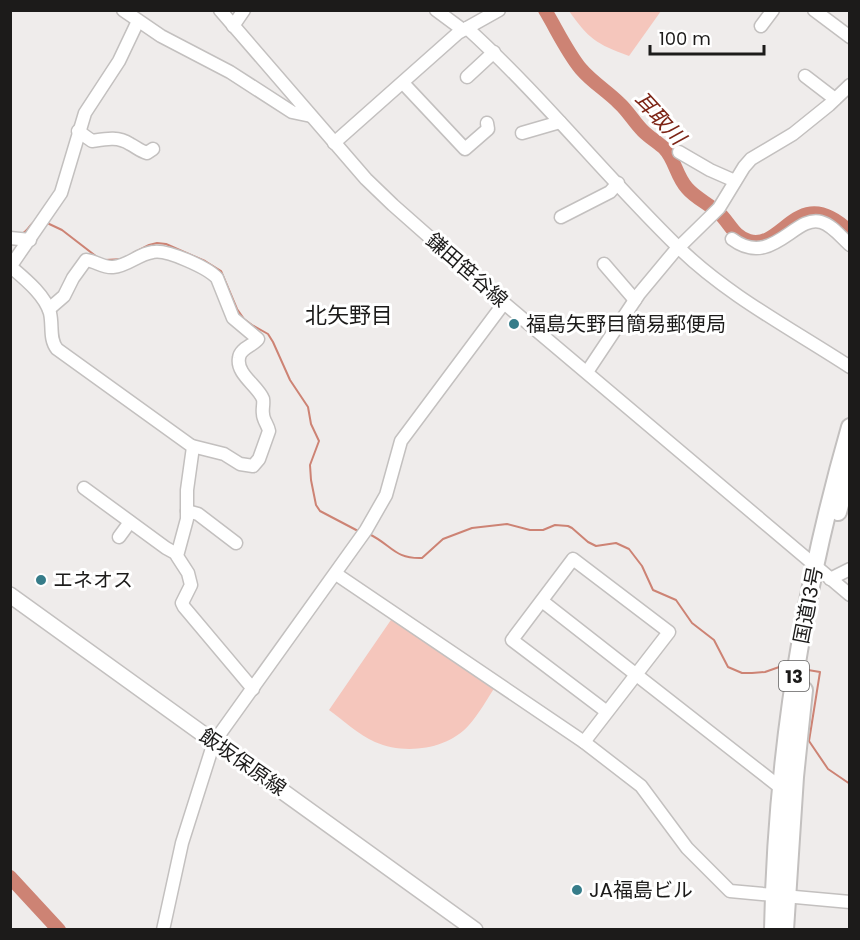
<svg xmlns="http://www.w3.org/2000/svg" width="860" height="940" viewBox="0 0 860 940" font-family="Poppins,'Noto Sans JP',sans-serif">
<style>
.green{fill:#f5c6bc}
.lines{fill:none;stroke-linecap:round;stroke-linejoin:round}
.stream{stroke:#cd8374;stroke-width:2}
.river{stroke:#cd8374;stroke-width:14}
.minor-casing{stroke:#c3c0bf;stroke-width:15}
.major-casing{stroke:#c3c0bf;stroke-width:18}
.highway-casing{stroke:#c3c0bf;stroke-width:20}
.minor{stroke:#fff;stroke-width:12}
.major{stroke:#fff;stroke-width:15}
.highway{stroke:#fff;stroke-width:16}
.poi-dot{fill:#367c89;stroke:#fff;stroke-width:2}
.labels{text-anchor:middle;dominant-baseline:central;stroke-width:6;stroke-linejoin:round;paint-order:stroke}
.shield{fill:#fff;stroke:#605f5f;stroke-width:1.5}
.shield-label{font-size:18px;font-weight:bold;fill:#1c1b1a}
.street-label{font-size:20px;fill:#1c1b1a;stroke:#fff}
.poi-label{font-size:20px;fill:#1c1b1a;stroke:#fff;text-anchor:start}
.water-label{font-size:21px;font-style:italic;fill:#7d2516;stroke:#fff}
.quarter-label{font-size:22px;fill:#1c1b1a;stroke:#fff}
</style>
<rect width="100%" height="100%" fill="#efeceb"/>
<g class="green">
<path d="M 569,11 L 661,11 L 629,56 C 596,44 589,39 569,11 Z"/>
<path d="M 393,617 L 495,687 C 487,699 479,714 469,725 C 447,750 404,755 375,742 C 359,735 343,720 329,710 Z"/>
</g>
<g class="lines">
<g class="stream">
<polyline points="45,222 62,230 97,257"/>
<path d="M 21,234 C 28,232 29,224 36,221"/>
<polyline points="133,253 149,245 157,243 166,244 205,261 221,271 237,309 244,319 252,325 268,334 273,342 290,380 308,407 311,424 319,441 310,465 311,480 316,505 320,511 360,532"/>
<polyline points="105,260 123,259"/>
<path d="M 369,534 C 392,545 394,559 422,558 L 443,539 L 472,528 L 507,524 L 530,530 L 543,530 L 555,525 L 568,526 L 572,528 L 588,542 L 596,546 L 616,543 L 629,549 L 642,566 L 653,590 L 676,600 L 692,623 L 714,640 L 728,667 L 742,673 L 752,673 L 765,672 L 782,666 L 791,667"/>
<polyline points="802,669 820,672 809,741 828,769 850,784"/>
</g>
<g class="river">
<path d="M 545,10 C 557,30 567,52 581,69 C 592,82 607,91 619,103 C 628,111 634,122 643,131 C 649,137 657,142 664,148 C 675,159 676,176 687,188 C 696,199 712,205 722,216 C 731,226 735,237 749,241 C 784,251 797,181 850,232"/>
<polyline points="10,877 59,930"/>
</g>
<g class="minor-casing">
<g id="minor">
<polyline points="123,10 161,36 230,72 292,112 311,116"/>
<polyline points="220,10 366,179 393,205 504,303 850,595"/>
<polyline points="436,10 463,30"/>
<polyline points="814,10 850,37"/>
<polyline points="233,26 244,10"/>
<polyline points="761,26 773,10"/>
<path d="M 467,28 C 542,96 605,176 678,247 C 728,296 792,329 850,367"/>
<polyline points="805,76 835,99"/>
<polyline points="467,77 494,52"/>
<polyline points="403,83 465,149 488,129 487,123"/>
<path d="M 78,131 L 92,141 C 105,139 118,136 130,144 C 136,147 140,151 147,153 L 153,149"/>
<polyline points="522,133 560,122"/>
<polyline points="334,143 458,33 499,10"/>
<polyline points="679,152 710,170 735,181"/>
<polyline points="561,217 610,192 618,183"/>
<polyline points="10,238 30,240"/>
<path d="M 732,239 C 772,269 795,214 821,222 C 832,225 841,237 850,245"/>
<polyline points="604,264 635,300"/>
<polyline points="10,267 61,193 85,113 119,61 138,21"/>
<path d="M 11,267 C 25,279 45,295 50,313 C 53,326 49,339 57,349 L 193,447 L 187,490 L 187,519 L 177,556 L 188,573 L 191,585 L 182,603 L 184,607 L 253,689"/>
<path d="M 49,309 L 64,296 L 73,278 L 86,260 C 96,261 103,268 113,267 C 128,266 138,254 153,252 C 167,249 208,268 217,278 L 233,318 L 258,339 C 253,346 240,348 239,358 C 236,374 258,386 263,399 C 264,404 262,409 263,414 C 263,420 268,425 269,431 L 259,459 L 253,466 L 240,464 L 224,454 L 192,446"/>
<polyline points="587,372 639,294 674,252 719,208 744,167 751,159 793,134 829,105 850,85"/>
<polyline points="84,488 166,548 177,554"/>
<polyline points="187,511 198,514 236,543"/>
<polyline points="119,537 130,522"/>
<polyline points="336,574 584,742 641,786 687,848 730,891 850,902"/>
<polyline points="830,579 850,569"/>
<polyline points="542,601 781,788"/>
<polyline points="584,742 669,632 573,559 512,640 607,712"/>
<polyline points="163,930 182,843 214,742 366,530 386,495 401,441 504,303"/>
</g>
</g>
<g class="major-casing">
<polyline id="major" points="10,595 475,930"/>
</g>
<g class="highway-casing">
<g id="highway">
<polyline points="838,512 850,469"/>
<path d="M 773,930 C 776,760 803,590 850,427"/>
<polyline points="785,930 795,777 804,690"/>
</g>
</g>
<use href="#minor" class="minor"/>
<use href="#major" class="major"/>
<use href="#highway" class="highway"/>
</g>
<g class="poi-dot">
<circle cx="514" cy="324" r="6"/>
<circle cx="41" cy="580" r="6"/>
<circle cx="577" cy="890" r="6"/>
</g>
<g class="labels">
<rect class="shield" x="779" y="661" width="30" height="30" rx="4.5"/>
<g class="shield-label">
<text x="794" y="676">13</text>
</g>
<g class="street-label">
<text transform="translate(467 270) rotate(41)">鎌田笹谷線</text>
<text transform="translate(808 605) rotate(-79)">国道13号</text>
<text transform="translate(243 762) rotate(35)">飯坂保原線</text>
</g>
<g class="poi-label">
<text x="526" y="324">福島矢野目簡易郵便局</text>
<text x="53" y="580">エネオス</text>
<text x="589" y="890">JA福島ビル</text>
</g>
<g class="water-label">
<text transform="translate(660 118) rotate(47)">耳取川</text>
</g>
<g class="quarter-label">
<text x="349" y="315">北矢野目</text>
</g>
</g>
<rect width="860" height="940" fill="none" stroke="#1c1b1a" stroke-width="24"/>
<path d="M650 45v9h114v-9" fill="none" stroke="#1c1b1a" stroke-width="3"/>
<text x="659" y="45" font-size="18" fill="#1c1b1a" stroke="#ffffff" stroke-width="4.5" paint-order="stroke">100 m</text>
</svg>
